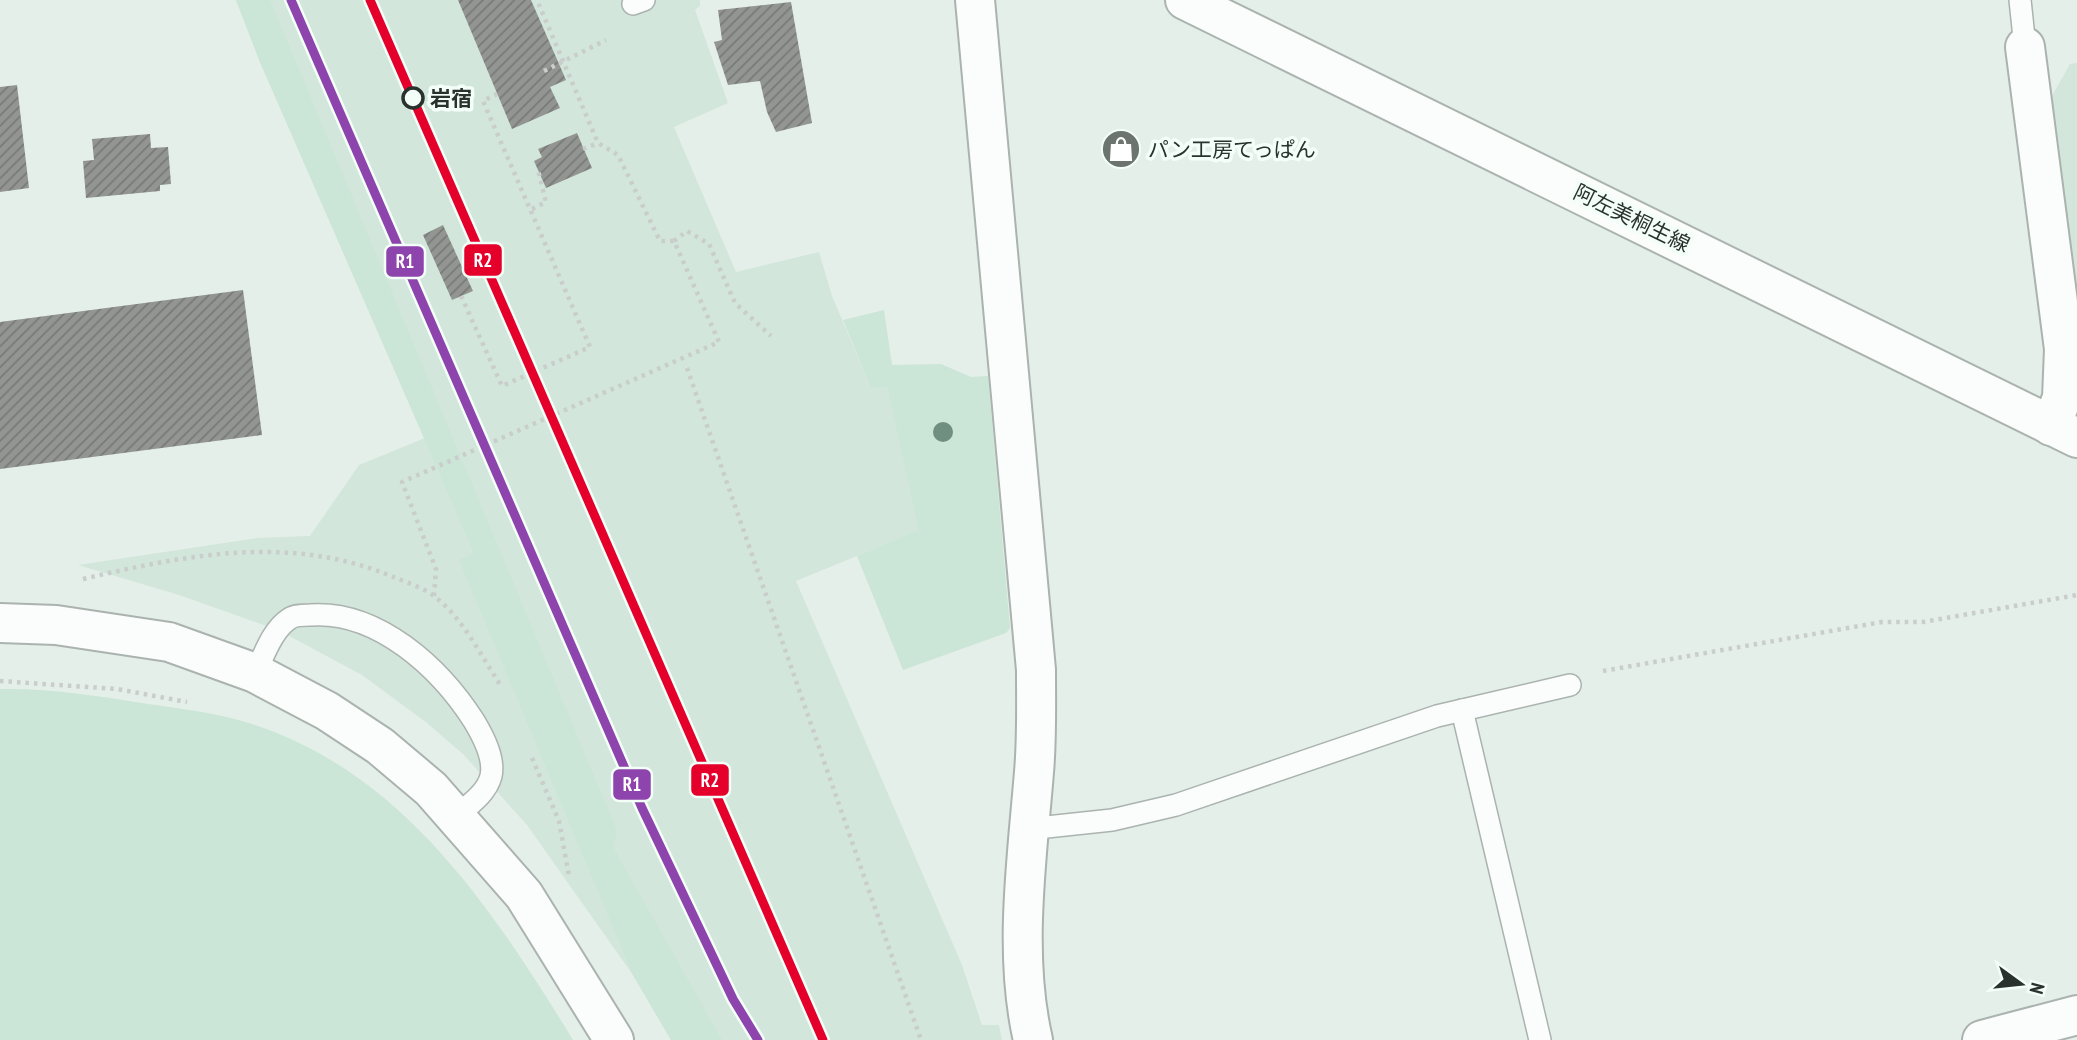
<svg xmlns="http://www.w3.org/2000/svg" width="2077" height="1040" viewBox="0 0 2077 1040" font-family="'PT Sans Narrow','Noto Sans JP',sans-serif">
<style>
.built{fill:#d2e6db}
.green{fill:#cbe5d7}
.building{fill:url(#building-hatch)}
.lines{fill:none;stroke-linecap:round;stroke-linejoin:round}
.lane-casing{stroke:#abb3af;stroke-width:24}
.street-casing{stroke:#abb3af;stroke-width:42}
.secondary-casing{stroke:#abb3af;stroke-width:42}
.path{stroke:#c9cdcb;stroke-width:4.5;stroke-dasharray:3.5 5;stroke-linecap:butt}
.lane{stroke:#fbfdfc;stroke-width:21}
.street{stroke:#fbfdfc;stroke-width:38}
.secondary{stroke:#fbfdfc;stroke-width:38}
.rail-1-casing{stroke:#f3fef8;stroke-width:14}
.rail-2-casing{stroke:#f3fef8;stroke-width:14}
.rail-1{stroke:#8e44ad;stroke-width:9}
.rail-2{stroke:#e4002b;stroke-width:9}
.tree{fill:#6f8f81}
.stop-dot{fill:#f3fef8;stroke:#2a322e;stroke-width:3.5}
.labels{text-anchor:middle;dominant-baseline:central;stroke-width:7;stroke-linejoin:round;paint-order:stroke}
.stop-label{font-size:21px;font-weight:bold;fill:#2a322e;stroke:#f3fef8;text-anchor:start}
.poi-label{font-size:21px;fill:#2a322e;stroke:#f3fef8;text-anchor:start}
.street-label{font-size:21px;fill:#2a322e;stroke:#f3fef8}
.line-badge{stroke:#f3fef8;stroke-width:2.5}
.badge-label{font-size:19px;text-anchor:middle;font-weight:bold;fill:#fff}
</style>
<defs>
<pattern id="building-hatch" width="6" height="6" patternUnits="userSpaceOnUse" patternTransform="scale(1.75)"><rect width="6" height="6" fill="#939592"/><path d="M-1 1l2-2M0 6l6-6M5 7l2-2" fill="none" stroke="#787a78"/></pattern>
</defs>
<rect width="100%" height="100%" fill="#e4efe9"/>
<g class="built">
<polygon points="236,0 700,0 700,6 695,10 728,103 674,127 736,272 819,252 832,296 871,388 887,385 920,530 796,581 962,965 982,1025 999,1025 1002,1040 671,1040 633,975 527,825 464,755 427,723 362,675 278,630 179,595 78,565 257,538 310,536 359,465 425,438 260,62"/>
<polygon points="2077,63 2077,299 2048,103 2070,64"/>
</g>
<g class="green">
<polygon points="236,0 270,0 617,831 613,847 722,1040 671,1040 633,975 459,560 474,553 260,62"/>
<polygon points="884,310 892,365 941,364 971,377 988,376 1010,628 1006,633 903,670 857,556 919,530 887,386 871,388 843,320"/>
<path d="M 0,689 C 49,688 99,696 148,704 C 182,709 219,713 252,724 C 404,773 493,910 573,1040 L 0,1040 Z"/>
</g>
<g class="building">
<polygon points="458,0 531,0 566,80 550,87 560,108 512,129"/>
<polygon points="791,2 812,123 776,132 767,112 760,81 728,85 714,42 722,40 718,10"/>
<polygon points="17,85 29,188 0,192 0,87"/>
<polygon points="577,133 592,168 546,188 534,161 542,157 538,149"/>
<polygon points="150,134 151,148 168,147 171,184 160,185 160,191 86,198 83,161 94,160 92,139"/>
<polygon points="443,225 473,291 452,300 423,235"/>
<polygon points="243,290 262,435 0,469 0,322"/>
</g>
<g class="lines">
<g class="lane-casing">
<g id="lane">
<polyline points="2020,0 2025,47"/>
<polyline points="633,4 644,0"/>
<path d="M 255,673 C 264,656 272,630 289,619 C 294,615 304,615 310,615 C 378,610 440,668 474,721 C 483,736 495,758 491,776 C 487,793 468,806 456,816"/>
<polyline points="1462,710 1540,1040"/>
<polyline points="1028,829 1112,820 1176,805 1437,716 1570,685"/>
</g>
</g>
<g class="street-casing">
<g id="street">
<polyline points="2025,47 2064,349 2062,398 2051,426"/>
<polyline points="1982,1040 2077,1015"/>
</g>
</g>
<g class="secondary-casing">
<g id="secondary">
<path d="M 975,0 L 1036,670 C 1036,704 1037,738 1034,772 C 1027,859 1013,954 1033,1040"/>
<polyline points="1185,0 2077,438"/>
<polyline points="0,623 56,625 169,642 255,673 327,711 380,746 431,789 524,895 614,1040"/>
</g>
</g>
<g class="path">
<polyline points="544,71 606,40"/>
<polyline points="583,149 598,143"/>
<polyline points="532,209 546,202 538,170"/>
<polyline points="674,241 687,231 709,244 735,303 771,336"/>
<polyline points="461,296 502,386 590,347 483,101 497,94"/>
<polyline points="687,368 921,1040"/>
<path d="M 83,579 C 186,555 289,534 391,576 C 405,582 422,587 434,596 C 463,618 481,656 501,686"/>
<polyline points="434,596 436,569 402,482 719,342 674,241 660,241 618,155 598,143 537,0"/>
<polyline points="1603,671 1882,622 1923,622 2077,595"/>
<polyline points="0,681 117,689 187,702"/>
<polyline points="532,758 559,821 569,876"/>
</g>
<use href="#lane" class="lane"/>
<use href="#street" class="street"/>
<use href="#secondary" class="secondary"/>
<g class="rail-1-casing">
<polyline id="rail-1" points="291,0 642,808 733,999 758,1040"/>
</g>
<g class="rail-2-casing">
<polyline id="rail-2" points="370,0 823,1040"/>
</g>
<use href="#rail-1" class="rail-1"/>
<use href="#rail-2" class="rail-2"/>
</g>
<circle class="tree" cx="943" cy="432" r="10"/>
<defs>
<g id="shop-disc" transform="scale(2.0125)"><circle r="9.5" fill="#6b746f" stroke="#f3fef8"/><path d="M-5-2.5h2.3a2.7 3.5 0 0 1 5.4 0H5L5.5 6h-11ZM-1.5-2.5h3a1.5 2.3 0 0 0-3 0Z" fill="#fff"/></g>
</defs>
<g fill-rule="evenodd">
<use href="#shop-disc" x="1121" y="149"/>
</g>
<circle class="stop-dot" cx="413" cy="98" r="10"/>
<g class="labels">
<g class="stop-label">
<text x="430" y="98">岩宿</text>
</g>
<g class="poi-label">
<text x="1148" y="149">パン工房てっぱん</text>
</g>
<g class="street-label">
<text transform="translate(1632 218) rotate(26)">阿左美桐生線</text>
</g>
</g>
<g class="line-badge">
<rect x="463" y="243" width="40" height="34" rx="7" fill="#e4002b"/>
<rect x="385" y="245" width="40" height="33" rx="7" fill="#8e44ad"/>
<rect x="690" y="763" width="40" height="34" rx="7" fill="#e4002b"/>
<rect x="612" y="768" width="40" height="33" rx="7" fill="#8e44ad"/>
</g>
<g class="badge-label">
<text x="483" y="267">R2</text>
<text x="405" y="268">R1</text>
<text x="710" y="787">R2</text>
<text x="632" y="791">R1</text>
</g>
<g transform="translate(2021 984) rotate(105)" stroke="#f3fef8" stroke-width="5" paint-order="stroke">
<path d="M0-5L12 26L0 18L-12 26Z" fill="#2a322e"/>
<text y="-10" font-size="19" font-weight="bold" text-anchor="middle" fill="#2a322e">N</text>
</g>
</svg>
